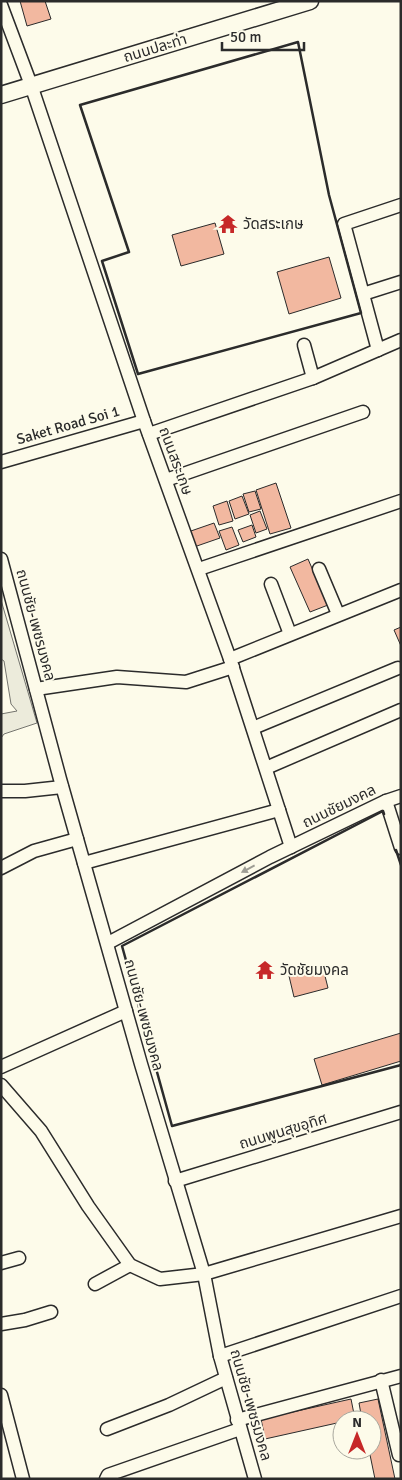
<svg xmlns="http://www.w3.org/2000/svg" width="402" height="1480" viewBox="0 0 402 1480" font-family="Signika,'Noto Sans Thai',sans-serif">
<style>
.green{fill:#ecebdb;stroke:#74746e}
.building{fill:#f2b8a0;stroke:#2b2b2b}
.lines{fill:none;stroke-linecap:round;stroke-linejoin:round}
.minor-casing{stroke:#2b2b2b;stroke-width:15}
.major-casing{stroke:#2b2b2b;stroke-width:19}
.minor{stroke:#fdfbea;stroke-width:12}
.major{stroke:#fdfbea;stroke-width:16}
.wall{stroke:#2b2b2b;stroke-width:2.5}
.oneway{fill:#9e9d94}
.labels{text-anchor:middle;dominant-baseline:central;stroke-width:4;stroke-linejoin:round;paint-order:stroke}
.street-label{font-size:15px;fill:#2b2b2b;stroke:#fdfbea}
.poi-label{font-size:15px;fill:#2b2b2b;stroke:#fdfbea;text-anchor:start}
</style>
<rect width="100%" height="100%" fill="#fdfbea"/>
<polygon class="green" points="1,600 37,723 4,734 1,738 1,714 17,711 11,704 4,661 1,659"/>
<g class="building">
<polygon points="20,1 45,1 51,19 27,26"/>
<polygon points="215,223 224,254 181,266 172,235"/>
<polygon points="329,257 341,298 289,314 277,272"/>
<polygon points="276,483 291,528 270,534 256,490"/>
<polygon points="255,491 261,509 249,512 243,494"/>
<polygon points="242,496 249,514 235,519 229,501"/>
<polygon points="227,501 233,521 219,525 213,506"/>
<polygon points="260,511 267,529 256,533 250,515"/>
<polygon points="214,523 220,538 194,547 188,532"/>
<polygon points="252,525 256,537 243,542 238,530"/>
<polygon points="232,527 239,545 226,550 219,531"/>
<polygon points="308,559 328,605 310,612 290,567"/>
<polygon points="401,627 401,646 394,630"/>
<polygon points="323,968 328,988 294,997 289,976"/>
<polygon points="401,1033 401,1061 322,1085 314,1059"/>
<polygon points="351,1399 355,1419 265,1439 261,1419"/>
<polygon points="378,1399 395,1479 375,1479 369,1450 372,1450 372,1420 362,1420 359,1403"/>
</g>
<g class="lines">
<g class="minor-casing">
<g id="minor">
<polyline points="1,5 31,85 144,421 230,659 291,847"/>
<polyline points="363,294 401,282"/>
<polyline points="304,345 313,378"/>
<polyline points="378,350 344,224 401,205"/>
<polyline points="149,434 313,378 401,340"/>
<polyline points="1,462 144,421"/>
<polyline points="166,480 363,412"/>
<polyline points="1,559 60,779 141,1064 204,1274 220,1356 255,1479"/>
<polyline points="199,569 401,501"/>
<polyline points="319,569 338,614"/>
<polyline points="271,584 290,634"/>
<polyline points="230,659 401,590"/>
<polyline points="36,689 117,677 186,682 233,667"/>
<polyline points="253,728 398,668"/>
<polyline points="266,768 401,710"/>
<polyline points="1,791 25,791 62,787"/>
<polyline points="386,801 401,848"/>
<polyline points="84,863 279,810"/>
<polyline points="1,868 34,851 77,839"/>
<polyline points="108,943 270,857 386,801 401,796"/>
<polyline points="1,1067 126,1011"/>
<polyline points="1,1085 41,1131 88,1206 130,1265 160,1279 204,1274 401,1216"/>
<polyline points="175,1181 401,1112"/>
<polyline points="1,1263 19,1258"/>
<polyline points="95,1284 130,1265"/>
<polyline points="1,1324 25,1320 51,1312"/>
<polyline points="220,1356 401,1296"/>
<polyline points="381,1380 399,1455"/>
<polyline points="1,1395 23,1479"/>
<polyline points="237,1420 401,1376"/>
<polyline points="107,1429 169,1405 226,1378"/>
<polyline points="106,1479 108,1475 240,1429"/>
</g>
</g>
<g class="major-casing">
<polyline id="major" points="1,95 310,1"/>
</g>
<use href="#minor" class="minor"/>
<use href="#major" class="major"/>
<g class="wall">
<polygon points="298,42 329,195 361,313 138,374 102,261 129,252 80,105"/>
<polyline points="384,814 383,811 122,946 172,1126 401,1065"/>
<polyline points="396,850 401,865"/>
</g>
</g>
<defs><path id="oneway-solid" d="M-6-.8H1V-3.2L6.5 0L1 3.2V.8H-6Z" transform="scale(1.25)"/></defs>
<use class="oneway" href="#oneway-solid" transform="translate(248 869) rotate(152)"/>
<defs>
<g id="temple-bare" transform="scale(1.5)"><path d="M0-6L5-2H3V0L6.5 2.5H4V6H1.5V3h-3V6H-4V2.5H-6.5L-3 0V-2H-5Z" fill="#c62828" stroke="#fdfbea" stroke-width="2.5" paint-order="stroke"/></g>
</defs>
<g fill-rule="evenodd">
<use href="#temple-bare" x="228" y="224"/>
<use href="#temple-bare" x="265" y="970"/>
</g>
<g class="labels">
<g class="street-label">
<text transform="translate(155 48) rotate(-17)">ถนนปละท่า</text>
<text transform="translate(68 425) rotate(-16)">Saket Road Soi 1</text>
<text transform="translate(176 461) rotate(70)">ถนนสระเกษ</text>
<text transform="translate(36 625) rotate(75)">ถนนชัย-เพชรมงคล</text>
<text transform="translate(339 806) rotate(-26)">ถนนชัยมงคล</text>
<text transform="translate(144 1015) rotate(75)">ถนนชัย-เพชรมงคล</text>
<text transform="translate(283 1131) rotate(-17)">ถนนพูนสุขอุทิศ</text>
<text transform="translate(251 1405) rotate(74)">ถนนชัย-เพชรมงคล</text>
</g>
<g class="poi-label">
<text x="243" y="224">วัดสระเกษ</text>
<text x="280" y="970">วัดชัยมงคล</text>
</g>
</g>
<rect width="402" height="1480" fill="none" stroke="#2b2b2b" stroke-width="5"/>
<g transform="translate(357 1435)"><circle r="24" fill="#fdfbea" stroke="#a9a89e"/>
<path d="M0-4L9 19L0 12L-9 19Z" fill="#c62828"/>
<text y="-8" font-size="14" font-weight="bold" text-anchor="middle" fill="#2b2b2b">N</text>
</g>
<path d="M222 42v8h82v-8" fill="none" stroke="#2b2b2b" stroke-width="2.5"/>
<text x="230" y="42" font-size="15" fill="#2b2b2b" stroke="#fdfbea" stroke-width="4" paint-order="stroke">50 m</text>
</svg>
